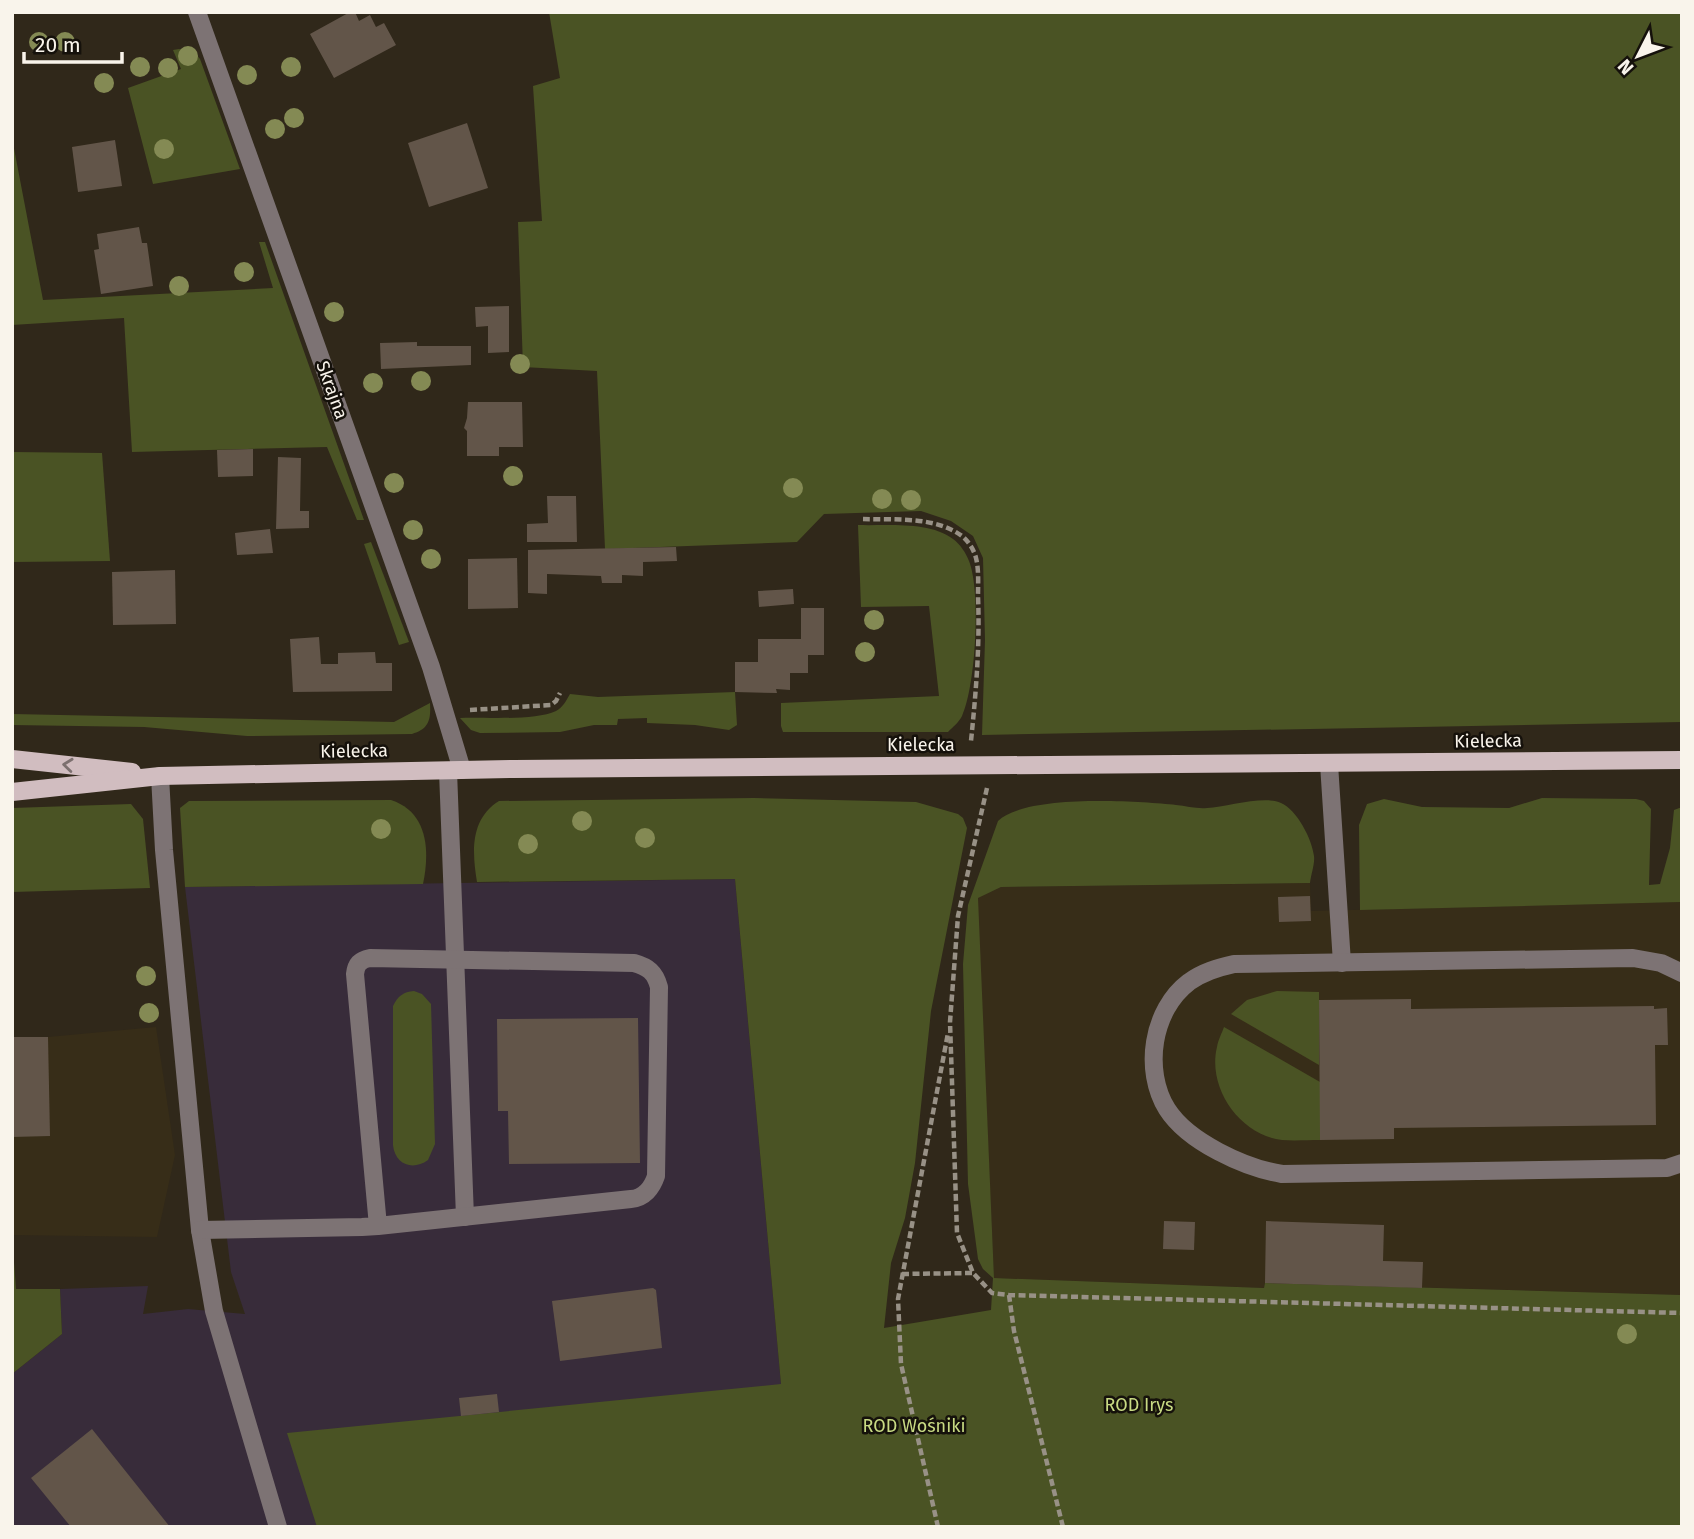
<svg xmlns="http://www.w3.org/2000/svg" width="1694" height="1539" viewBox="0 0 1694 1539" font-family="'Fira Sans',sans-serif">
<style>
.built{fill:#372d18}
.industrial{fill:#382c3a}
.green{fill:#4a5324}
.building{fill:#625549}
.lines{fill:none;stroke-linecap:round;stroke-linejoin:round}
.path{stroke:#989186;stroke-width:4.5;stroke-dasharray:7 3.5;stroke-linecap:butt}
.minor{stroke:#7d7374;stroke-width:18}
.major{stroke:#d1bdc0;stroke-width:18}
.tree{fill:#848a54}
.oneway{stroke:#7c706f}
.labels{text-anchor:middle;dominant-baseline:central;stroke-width:5;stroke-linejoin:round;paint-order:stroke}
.street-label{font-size:18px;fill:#f9f4eb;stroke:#15110b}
.park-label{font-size:18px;fill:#c8da83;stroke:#15110b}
</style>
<rect width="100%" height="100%" fill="#30281a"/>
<g class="built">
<polygon points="1310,883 1311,911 1682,902 1682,1295 1265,1283 1264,1288 994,1278 977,898 1001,887"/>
<polygon points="156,1027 175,1155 157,1237 12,1235 12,1037 48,1037"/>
</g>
<polygon class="industrial" points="735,879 781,1384 800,1527 12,1527 12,1374 62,1334 60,1289 148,1286 143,1314 188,1309 245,1314 231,1272 185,887"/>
<g class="green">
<polygon points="549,12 1682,12 1682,722 982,735 985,640 983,558 973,536 951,521 921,511 824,514 797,542 605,549 597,371 523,367 518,222 542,221 533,86 560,78"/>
<polygon points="179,49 195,53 200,59 240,169 153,184 128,88 181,69 173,50"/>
<polygon points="12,138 43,300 273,288 259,242 265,242 364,520 357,520 327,447 132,452 124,318 12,325"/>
<polygon points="12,452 102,453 110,561 12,562"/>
<path d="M 858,525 C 887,526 929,521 953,539 C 960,544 966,553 969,561 C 981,591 976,686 962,716 C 959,722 953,727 948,732 L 783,732 L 781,726 L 781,703 L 939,696 L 929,606 L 861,607 Z"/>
<polygon points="371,542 409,642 399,645 364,544"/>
<path d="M 735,692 L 737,725 L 729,730 L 695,725 L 647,723 L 647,718 L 618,719 L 617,725 L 594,725 L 560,732 L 480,733 L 471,730 L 460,718 C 485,717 535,721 556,711 C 563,707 566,701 570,694 L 598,697 Z"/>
<path d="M 430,703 C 431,720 429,729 412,734 L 247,736 L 144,727 L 12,725 L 12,714 L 394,722 Z"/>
<path d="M 754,798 L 916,802 L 958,814 L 963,818 L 967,828 L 931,1011 L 915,1163 L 905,1218 L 891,1263 L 884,1328 L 991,1310 L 993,1278 L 983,1269 L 978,1259 L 968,1184 L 963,964 L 968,905 L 998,821 C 1026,794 1136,801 1176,805 C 1186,806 1197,809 1207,808 C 1227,807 1264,795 1281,803 C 1297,810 1312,839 1314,856 C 1315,864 1311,874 1310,883 L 1001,887 L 978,898 L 994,1278 L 1264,1288 L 1265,1283 L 1682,1295 L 1682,1527 L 317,1527 L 287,1433 L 781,1384 L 735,879 L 477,882 C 472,852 470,819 499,801 Z"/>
<polygon points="1542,798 1636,799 1644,801 1651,809 1649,885 1660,884 1670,848 1674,810 1682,807 1682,902 1360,910 1359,825 1367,804 1384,799 1422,807 1509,808"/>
<path d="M 391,800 C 428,812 430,851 423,884 L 185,887 L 180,808 L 189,801 Z"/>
<polygon points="131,804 143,819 150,888 12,892 12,808"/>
<path d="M 414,991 L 422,994 L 431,1004 L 435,1144 L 428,1160 C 413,1171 395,1165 393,1145 L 393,1006 C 398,996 403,992 414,991 Z"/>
<polygon points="1277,991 1319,992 1319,1065 1231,1014 1247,1000"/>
<path d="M 1224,1027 L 1320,1082 L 1320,1140 C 1308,1140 1294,1141 1282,1140 C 1240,1135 1207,1088 1217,1047 C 1218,1040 1222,1033 1224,1027 Z"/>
<polygon points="12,1235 16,1289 60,1289 62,1334 12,1374"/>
</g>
<g class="building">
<polygon points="350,12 355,12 359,21 370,15 376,27 384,23 396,45 334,78 310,34"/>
<polygon points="467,123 488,188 429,207 408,143"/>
<polygon points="115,140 122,186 78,192 72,147"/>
<polygon points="139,227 142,243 147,243 153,286 101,294 94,250 99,249 97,234"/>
<polygon points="509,306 509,352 488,353 488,326 476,327 475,307"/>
<polygon points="417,342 417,346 471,346 471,365 381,369 380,343"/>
<polygon points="468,402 522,402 523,447 499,447 499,456 467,456 467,431 464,428 467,418"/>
<polygon points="253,449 253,476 218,477 217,450"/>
<polygon points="278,457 301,458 300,511 309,511 309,528 276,529"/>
<polygon points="547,496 576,496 577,542 527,542 527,524 548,523"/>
<polygon points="270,529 273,553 237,555 235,533"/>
<polygon points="676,547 677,561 643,562 643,576 622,575 622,583 602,583 601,576 547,574 547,594 528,593 528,550"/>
<polygon points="517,558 518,608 468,609 468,559"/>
<polygon points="175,570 176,624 113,625 112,572"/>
<polygon points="793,589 794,604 759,607 758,591"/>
<polygon points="801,608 824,608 824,655 808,655 808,673 790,673 790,690 776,689 777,693 735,692 735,662 758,662 758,639 801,639"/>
<polygon points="319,637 321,664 338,664 338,653 375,652 376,663 392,663 392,691 293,692 290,639"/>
<polygon points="1310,896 1311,921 1279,922 1278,897"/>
<polygon points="1411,999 1411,1009 1654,1006 1654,1009 1667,1008 1668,1045 1655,1045 1656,1125 1394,1128 1394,1139 1320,1140 1319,1000"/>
<polygon points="638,1018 640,1163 509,1164 508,1111 498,1111 497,1019"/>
<polygon points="12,1037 48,1037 50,1136 12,1137"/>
<polygon points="1164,1221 1195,1222 1194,1250 1163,1249"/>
<polygon points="1266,1221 1384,1225 1383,1261 1423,1262 1422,1288 1265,1283"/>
<polygon points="653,1288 656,1290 662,1348 560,1361 552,1301"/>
<polygon points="497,1394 499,1412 461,1416 459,1398"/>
<polygon points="92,1429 170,1527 71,1527 31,1478"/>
</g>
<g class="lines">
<g class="path">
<path d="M 863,519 C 895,520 935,516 962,536 C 969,542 974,550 976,558 C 979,570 978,584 978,596 C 980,645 976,692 971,741"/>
<polyline points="470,710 551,705 556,701 560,693"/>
<polyline points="987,788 958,916 950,1022 957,1233 973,1273 992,1293 1009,1295 1682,1313"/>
<polyline points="902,1274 973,1273"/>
<polyline points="1009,1295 1014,1331 1063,1527"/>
<polyline points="938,1527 901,1364 898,1299 948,1033"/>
</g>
<g class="minor">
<polyline points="197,12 431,667 462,770"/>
<polyline points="1329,764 1342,963"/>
<polyline points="448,771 465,1217"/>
<polyline points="160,776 164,850 200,1230 214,1311 278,1527"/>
<path d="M 1682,973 L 1661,963 L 1633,958 L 1234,964 C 1217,968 1203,972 1189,982 C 1152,1010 1143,1070 1167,1109 C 1188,1142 1245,1168 1282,1174 L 1667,1168 L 1682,1163"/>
<path d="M 200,1230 L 362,1227 L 378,1226 L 631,1199 C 644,1198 652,1188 656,1176 L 659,987 C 655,972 648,967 634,963 L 370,958 C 360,960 356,964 355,974 L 378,1226"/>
</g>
<g class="major">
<polyline points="12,759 132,772"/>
<polyline points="12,792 160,776 514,769 1682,760"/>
</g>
</g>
<g class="tree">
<circle cx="39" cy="42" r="10"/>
<circle cx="65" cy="42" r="10"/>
<circle cx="188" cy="56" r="10"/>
<circle cx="140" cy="67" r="10"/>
<circle cx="291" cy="67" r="10"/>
<circle cx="168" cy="68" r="10"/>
<circle cx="247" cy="75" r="10"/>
<circle cx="104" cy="83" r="10"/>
<circle cx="294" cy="118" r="10"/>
<circle cx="275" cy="129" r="10"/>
<circle cx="164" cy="149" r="10"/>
<circle cx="244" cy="272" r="10"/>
<circle cx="179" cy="286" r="10"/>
<circle cx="334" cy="312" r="10"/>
<circle cx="520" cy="364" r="10"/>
<circle cx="421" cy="381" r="10"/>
<circle cx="373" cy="383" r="10"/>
<circle cx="513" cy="476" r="10"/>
<circle cx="394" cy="483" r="10"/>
<circle cx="793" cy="488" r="10"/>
<circle cx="882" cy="499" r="10"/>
<circle cx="911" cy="500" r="10"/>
<circle cx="413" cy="530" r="10"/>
<circle cx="431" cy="559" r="10"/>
<circle cx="874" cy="620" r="10"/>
<circle cx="865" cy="652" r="10"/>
<circle cx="582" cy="821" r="10"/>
<circle cx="381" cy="829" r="10"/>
<circle cx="645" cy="838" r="10"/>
<circle cx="528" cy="844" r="10"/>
<circle cx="146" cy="976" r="10"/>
<circle cx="149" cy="1013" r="10"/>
<circle cx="1627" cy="1334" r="10"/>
</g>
<defs><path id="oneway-chevron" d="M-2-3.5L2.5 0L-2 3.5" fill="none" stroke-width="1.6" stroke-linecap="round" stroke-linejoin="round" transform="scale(1.75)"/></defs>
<use class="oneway" href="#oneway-chevron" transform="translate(68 765) rotate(-174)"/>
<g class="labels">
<g class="street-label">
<text transform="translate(332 390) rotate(70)">Skrajna</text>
<text transform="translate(1488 741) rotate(-1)">Kielecka</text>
<text x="921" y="745">Kielecka</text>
<text transform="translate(354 751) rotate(-1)">Kielecka</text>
</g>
<g class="park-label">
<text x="1139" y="1405">ROD Irys</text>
<text x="914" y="1426">ROD Wośniki</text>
</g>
</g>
<rect width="1694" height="1539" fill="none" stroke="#f9f4eb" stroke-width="28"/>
<g transform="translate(1638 56) rotate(228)" stroke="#15110b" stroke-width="5" paint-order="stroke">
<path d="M0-5L12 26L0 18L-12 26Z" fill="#f9f4eb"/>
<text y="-10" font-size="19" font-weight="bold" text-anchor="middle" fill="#f9f4eb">N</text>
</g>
<path d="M24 52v10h98v-10" fill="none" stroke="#f9f4eb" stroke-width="3.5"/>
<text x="35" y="52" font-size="21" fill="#f9f4eb" stroke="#15110b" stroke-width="5" paint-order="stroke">20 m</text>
</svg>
